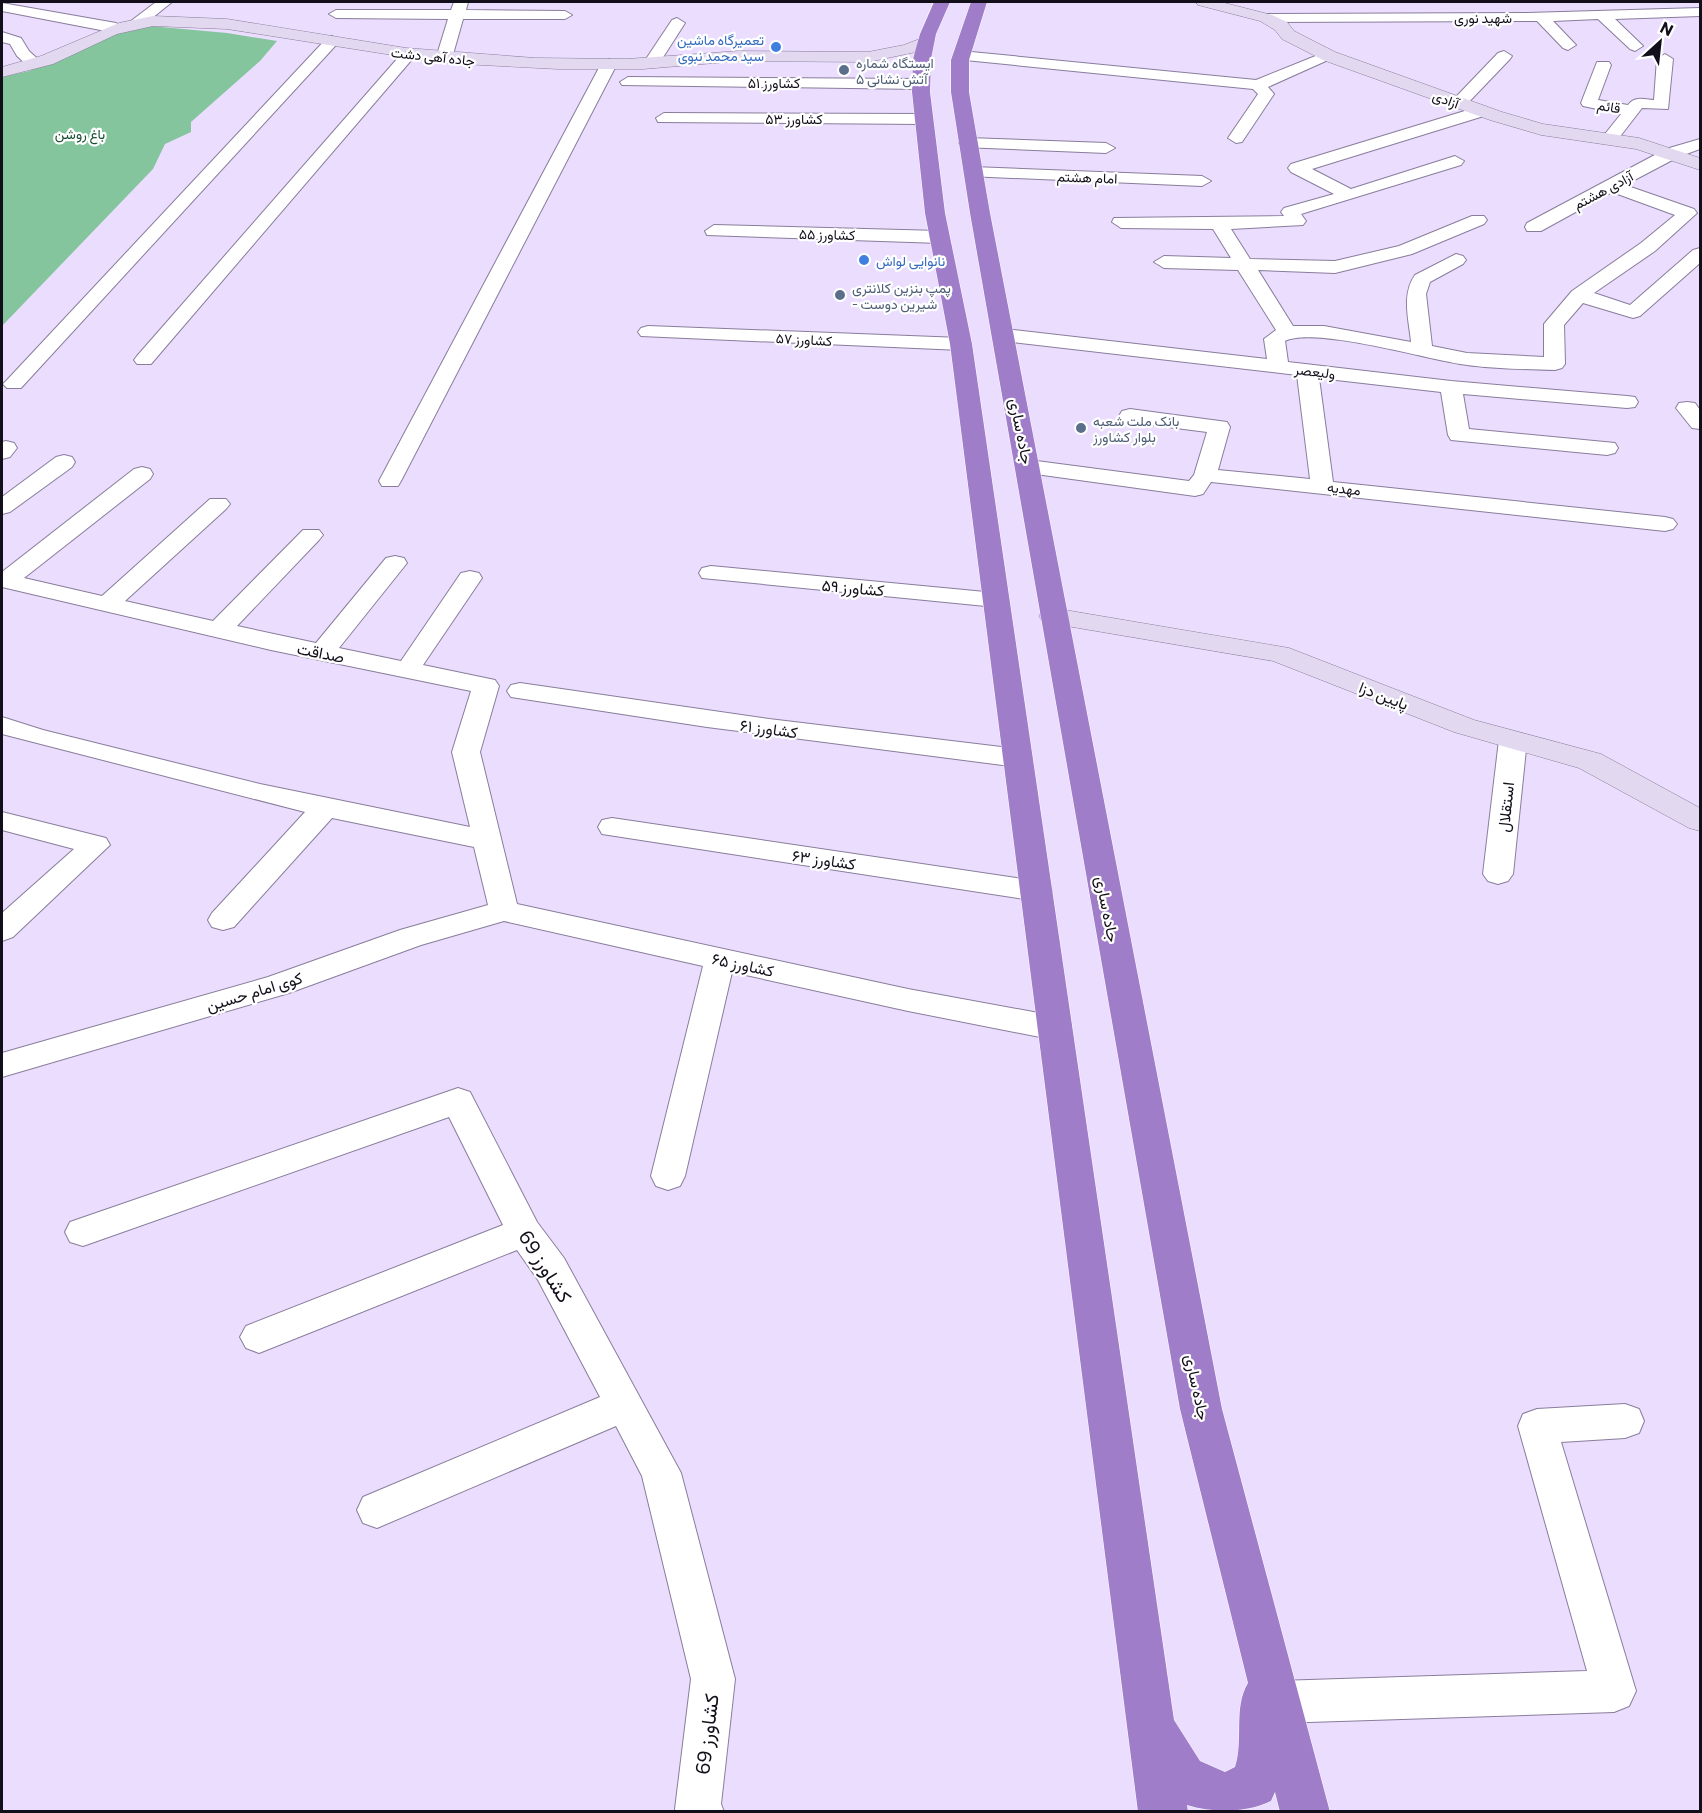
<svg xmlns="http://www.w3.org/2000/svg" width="1702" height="1813" viewBox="0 0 1702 1813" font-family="Commissioner,Vazirmatn,sans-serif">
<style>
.green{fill:#85c59d}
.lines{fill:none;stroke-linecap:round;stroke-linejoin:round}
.street-casing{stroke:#897d9b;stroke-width:2}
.secondary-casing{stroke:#897d9b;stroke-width:1}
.highway-casing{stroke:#fff;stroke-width:1}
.street{fill:#fff;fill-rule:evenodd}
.secondary{fill:#e2d8ef;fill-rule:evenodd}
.highway{fill:#a07dc9;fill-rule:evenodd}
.shop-dot{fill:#3f7fe0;stroke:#fff;stroke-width:2}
.service-dot{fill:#5c6f8a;stroke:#fff;stroke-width:2}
.labels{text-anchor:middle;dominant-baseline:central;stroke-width:4.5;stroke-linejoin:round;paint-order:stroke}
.far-street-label{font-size:14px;fill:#130f1a;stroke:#fff}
.far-shop-label{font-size:14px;fill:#366cbe;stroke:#fff;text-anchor:end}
.far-service-label{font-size:14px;fill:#4e5e75;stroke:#fff;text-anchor:start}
.far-park-label{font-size:14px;fill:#194e31;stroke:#fff}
.street-label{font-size:16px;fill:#130f1a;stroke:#fff}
.near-street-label{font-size:20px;fill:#130f1a;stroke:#fff}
</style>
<rect width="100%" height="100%" fill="#eaddfe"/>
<polygon class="green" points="150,26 227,33 277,41 260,61 191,122 191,132 165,144 153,169 2,326 2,77 29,71 117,30"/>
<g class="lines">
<g class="street-casing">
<g id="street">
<polygon points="156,2 172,2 141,27 131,27 128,24 131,21"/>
<polygon points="454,2 468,2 466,10 565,11 572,15 565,19 463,19 452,58 444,63 436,58 448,19 336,18 329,14 336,10 451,10"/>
<polygon points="2,3 116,23 124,28 116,33 2,11"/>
<polygon points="1700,8 1700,16 1615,19 1643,46 1635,51 1630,49 1598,19 1553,21 1576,45 1568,50 1563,48 1537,21 1266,22 1259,18 1266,14 1527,13"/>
<polygon points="677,18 685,23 660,62 658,65 646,65 644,62 672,20"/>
<polygon points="2,32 21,38 29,51 42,63 40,66 28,66 17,56 10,44 2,42"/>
<polygon points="332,36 340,41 337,44 21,388 7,388 3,384 7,380 327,38"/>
<polygon points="409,49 414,51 417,54 414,57 151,364 137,364 134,360 137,356 404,51"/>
<polygon points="961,51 1256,80 1323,53 1329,51 1337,56 1268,87 1274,94 1242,142 1236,143 1228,138 1258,94 1253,89 955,59 953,56"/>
<polygon points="1504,51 1512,56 1510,59 1465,106 1453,106 1451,103 1453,100 1498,53"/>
<path d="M 1665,54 L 1673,59 L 1668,109 L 1642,108 L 1615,143 L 1603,143 L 1601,139 L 1621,114 L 1583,106 L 1581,103 L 1597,62 L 1609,62 L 1611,65 L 1598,100 L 1628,105 C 1635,96 1643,99 1654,100 L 1657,59 Z"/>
<polygon points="609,59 617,64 401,481 398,486 382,486 379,481 601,64"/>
<polygon points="628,77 921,79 929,84 921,89 622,85 620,82"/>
<path d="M 1481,106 L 1489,111 L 1487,115 L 1312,169 L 1351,189 L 1455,156 L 1464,161 L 1461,165 L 1301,214 L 1306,221 L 1303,225 L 1231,229 L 1250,259 L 1335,261 L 1399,246 L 1472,216 L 1484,216 L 1487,220 L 1484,224 L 1412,254 L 1335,273 L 1258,270 L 1293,326 L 1324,326 L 1411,342 C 1409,320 1401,295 1415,275 L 1456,254 L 1463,256 L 1466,260 L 1463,264 L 1430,282 L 1426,294 L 1432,346 L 1467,353 L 1544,357 L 1544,324 L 1572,291 L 1641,243 L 1675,215 L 1612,192 L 1541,231 L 1527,231 L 1525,227 L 1527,223 L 1666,149 L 1700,139 L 1700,149 L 1678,157 L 1625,185 L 1694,209 L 1697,213 L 1655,251 L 1594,293 L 1630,305 L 1693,250 L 1700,248 L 1700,263 L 1640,316 L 1633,318 L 1583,303 L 1564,325 L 1565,364 L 1562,368 L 1555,370 C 1526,369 1496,369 1467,365 C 1429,360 1314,326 1285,341 L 1288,362 L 1451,381 L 1627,396 L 1635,397 L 1638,402 L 1635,407 L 1627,408 L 1463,394 L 1469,429 L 1615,443 L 1618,448 L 1615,453 L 1607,455 L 1451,440 L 1448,435 L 1441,392 L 1319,378 L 1333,482 L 1665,517 L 1673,519 L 1677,524 L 1673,529 L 1665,531 L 1211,482 L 1203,494 L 1195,496 L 1021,472 L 1018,467 L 1021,462 L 1029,460 L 1189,481 L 1194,475 L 1207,432 L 1122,421 L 1119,416 L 1122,411 L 1130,409 L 1227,422 L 1230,427 L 1218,470 L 1310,479 L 1297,375 L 1004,341 L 997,339 L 994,335 L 997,331 L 1004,329 L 1267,359 L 1264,339 L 1276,330 L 1238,270 L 1164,268 L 1154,262 L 1164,256 L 1231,258 L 1213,229 L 1121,228 L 1112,222 L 1114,218 L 1284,216 L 1281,212 L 1284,208 L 1334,194 L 1291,172 L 1288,168 L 1291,164 Z"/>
<polygon points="664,113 924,114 932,119 924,124 658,122 656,118"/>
<polygon points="968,138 1106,143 1115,148 1106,153 962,147 959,143 962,139"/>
<polygon points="973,167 1202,176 1211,181 1202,186 967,176 964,172 967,168"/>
<polygon points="714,225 940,231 949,237 940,243 707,235 705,231"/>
<polygon points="648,326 961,338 968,340 971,344 968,348 961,350 641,336 638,332 641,328"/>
<polygon points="1687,402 1695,403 1700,410 1700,429 1692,428 1676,408 1679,403"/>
<polygon points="6,441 14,443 17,448 10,457 2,459 2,442"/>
<polygon points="64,455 72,457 75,462 72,467 10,512 2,514 2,497 56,457"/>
<polygon points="142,467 150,469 153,474 150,479 24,578 102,596 210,499 226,499 230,504 226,509 125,601 213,621 303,530 319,530 323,535 319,540 237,626 316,643 386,558 395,556 404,558 407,563 339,648 401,661 461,573 470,571 479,573 482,578 423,665 495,680 499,686 480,752 517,904 908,989 1055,1016 1066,1020 1071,1028 1066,1036 1055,1040 908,1011 732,972 685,1176 680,1186 668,1190 656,1186 651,1176 703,966 504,921 421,945 289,993 2,1077 2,1053 268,977 400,930 488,905 474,847 332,818 234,927 223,930 212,927 208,920 212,913 305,812 2,734 2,717 43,730 260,784 470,827 452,752 471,691 271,650 2,587 2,572 134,469"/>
<polygon points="711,566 996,593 1005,595 1008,600 1005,605 996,607 702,578 699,573 702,568"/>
<polygon points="520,683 769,719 1018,749 1028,752 1032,758 1028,764 1018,767 707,727 511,697 507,691 511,685"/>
<polygon points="1513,732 1523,734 1527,740 1513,874 1508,881 1498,884 1488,881 1483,874 1499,740 1503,734"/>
<polygon points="2,812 106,838 110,845 13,937 2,941 2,913 74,849 2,830"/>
<polygon points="612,818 1037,881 1048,884 1052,891 1048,898 1037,901 602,834 598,827 602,820"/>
<polygon points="458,1088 470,1092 537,1222 564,1258 681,1473 735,1679 721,1804 724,1812 676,1812 675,1809 691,1679 642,1476 616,1426 377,1528 363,1523 357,1510 363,1497 600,1397 538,1280 517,1250 259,1353 246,1348 240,1337 246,1326 503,1225 449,1117 83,1246 70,1242 65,1232 70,1222"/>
<polygon points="1625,1404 1639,1409 1644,1421 1639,1433 1625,1438 1561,1442 1636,1691 1629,1706 1614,1712 1278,1723 1263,1717 1256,1702 1263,1687 1278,1681 1587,1671 1518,1426 1523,1414 1537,1409"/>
</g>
</g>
<g class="secondary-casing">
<g id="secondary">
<polygon points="1196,2 1221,2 1272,15 1287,22 1294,31 1335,52 1502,112 1543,124 1639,138 1700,158 1700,170 1636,149 1541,135 1490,120 1323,60 1282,39 1275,30 1260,21 1198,5"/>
<polygon points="153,16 227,19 406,48 535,58 627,59 739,51 868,52 904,45 927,36 935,41 916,52 868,62 739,61 643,69 558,69 443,63 227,29 153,26 117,34 53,64 2,77 2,67 41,56 119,23"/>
<polygon points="1053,608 1289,648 1474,720 1601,754 1700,808 1700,831 1689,828 1579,768 1454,732 1273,661 1043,622 1039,616 1043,610"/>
</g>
</g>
<g class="highway-casing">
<path id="highway" d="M 934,2 L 950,2 L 936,34 L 931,59 L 930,92 L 945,213 L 972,344 L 1174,1720 L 1200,1761 L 1225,1772 L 1235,1767 C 1244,1740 1233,1708 1248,1683 L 1180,1409 L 970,213 L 951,92 L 951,60 L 971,2 L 987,2 L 969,60 L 969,92 L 990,213 L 1222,1409 L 1330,1812 L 1280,1812 L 1275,1792 L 1271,1801 C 1247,1813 1213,1813 1187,1805 L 1188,1812 L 1138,1812 L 950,344 L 925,213 L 912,92 L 913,59 L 920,34 Z"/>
</g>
<use href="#street" class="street"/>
<use href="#secondary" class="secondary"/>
<use href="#highway" class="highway"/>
</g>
<g class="shop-dot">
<circle cx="776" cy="47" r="6"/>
<circle cx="864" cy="260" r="6"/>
</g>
<g class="service-dot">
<circle cx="844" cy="70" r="6"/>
<circle cx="840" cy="295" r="6"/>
<circle cx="1081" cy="428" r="6"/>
</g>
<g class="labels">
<g class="far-street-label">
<text x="1483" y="17">شهید نوری</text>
<text transform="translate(433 56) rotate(6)">جاده آهی دشت</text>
<text x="774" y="82">کشاورز ۵۱</text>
<text transform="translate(1446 99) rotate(20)">آزادی</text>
<text transform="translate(1609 106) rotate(10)">قائم</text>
<text x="794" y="118">کشاورز ۵۳</text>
<text transform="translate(1087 177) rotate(2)">امام هشتم</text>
<text transform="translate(1603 190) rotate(-28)">آزادی هشتم</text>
<text transform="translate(827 234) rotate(1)">کشاورز ۵۵</text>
<text transform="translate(804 339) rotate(3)">کشاورز ۵۷</text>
<text transform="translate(1315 371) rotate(7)">ولیعصر</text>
<text transform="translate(1344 488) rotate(6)">مهدیه</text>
</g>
<g class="far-shop-label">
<text x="764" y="39">تعمیرگاه ماشین<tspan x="764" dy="16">سید محمد نبوی</tspan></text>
<text x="876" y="260" text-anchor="start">نانوایی لواش</text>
</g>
<g class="far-service-label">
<text x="856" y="62">ایستگاه شماره<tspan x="856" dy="16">۵ آتش نشانی</tspan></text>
<text x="852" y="287">پمپ بنزین کلانتری<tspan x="852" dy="16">- شیرین دوست</tspan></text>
<text x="1093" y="420">بانک ملت شعبه<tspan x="1093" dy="16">بلوار کشاورز</tspan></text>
</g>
<g class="far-park-label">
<text x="80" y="133">باغ روشن</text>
</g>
<g class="street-label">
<text transform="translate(1022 431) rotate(79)">جاده ساری</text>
<text transform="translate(853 587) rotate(5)">کشاورز ۵۹</text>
<text transform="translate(321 652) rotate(11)">صداقت</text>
<text transform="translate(1384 695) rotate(21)">پایین دزا</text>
<text transform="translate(769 728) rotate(8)">کشاورز ۶۱</text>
<text transform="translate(1505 807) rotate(-84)">استقلال</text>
<text transform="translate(824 859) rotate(8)">کشاورز ۶۳</text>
<text transform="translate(1108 909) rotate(79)">جاده ساری</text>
<text transform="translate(743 964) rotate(12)">کشاورز ۶۵</text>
<text transform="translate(254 991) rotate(-17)">کوی امام حسین</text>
<text transform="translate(1198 1387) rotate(78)">جاده ساری</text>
</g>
<g class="near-street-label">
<text transform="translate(546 1266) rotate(58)">کشاورز 69</text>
<text transform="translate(706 1734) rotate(-83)">کشاورز 69</text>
</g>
</g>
<rect width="1702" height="1813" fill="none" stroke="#130f1a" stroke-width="6"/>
<g transform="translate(1660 42) rotate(27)" stroke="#ffffff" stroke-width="4.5" paint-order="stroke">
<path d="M0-4.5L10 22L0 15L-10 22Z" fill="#130f1a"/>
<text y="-9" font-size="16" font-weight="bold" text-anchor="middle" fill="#130f1a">N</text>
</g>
</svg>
